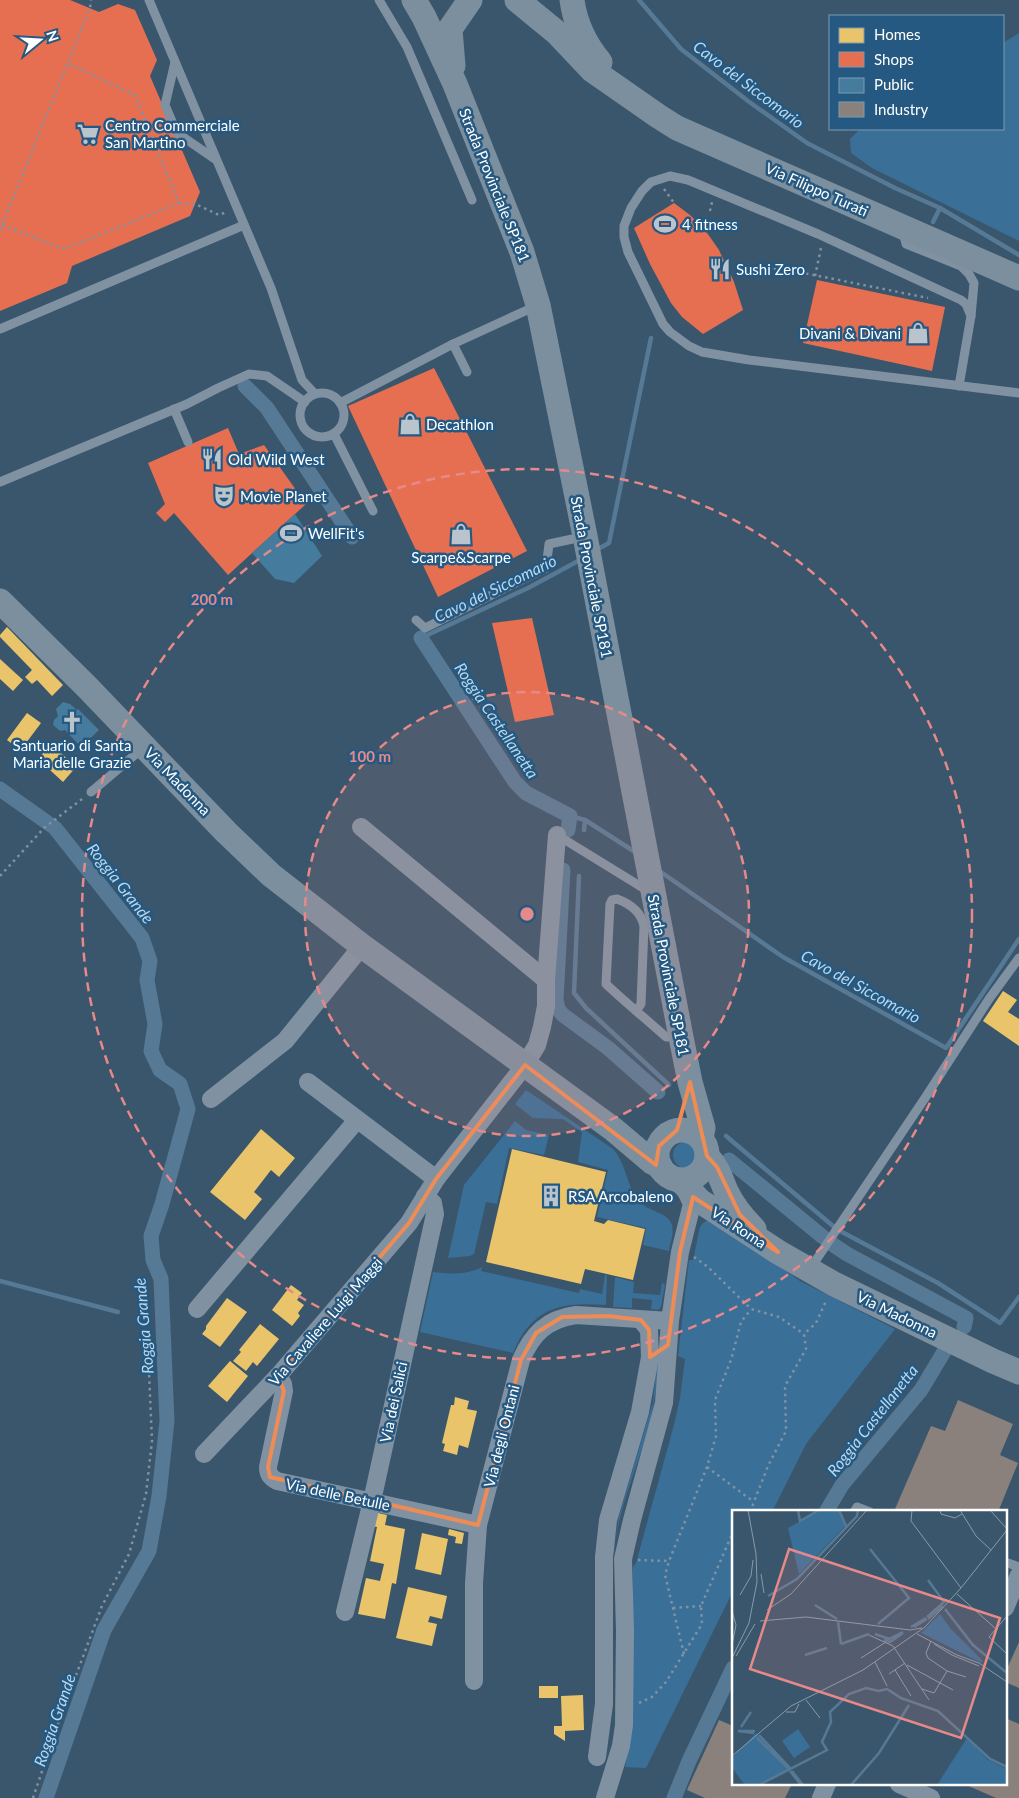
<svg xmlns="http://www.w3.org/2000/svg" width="1019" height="1798" viewBox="0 0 1019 1798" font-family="Lato,sans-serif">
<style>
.green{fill:#3a6f98}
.homes{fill:#e9c46a}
.shops{fill:#e76f51}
.public{fill:#457b9d}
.industry{fill:#8a817c}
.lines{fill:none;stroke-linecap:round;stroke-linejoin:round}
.stream{stroke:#567995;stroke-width:4.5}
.canal{stroke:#567995;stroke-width:15}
.path{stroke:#8092a2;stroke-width:2.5;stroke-dasharray:2.5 4;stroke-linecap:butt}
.lane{stroke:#8092a2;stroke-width:9}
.street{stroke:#8092a2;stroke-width:18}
.secondary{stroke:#7b8f9f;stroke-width:25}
.marked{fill:none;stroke:#ef8b55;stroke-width:4;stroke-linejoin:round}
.ring{fill:none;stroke:#e88989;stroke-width:2.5;stroke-dasharray:9 6}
.labels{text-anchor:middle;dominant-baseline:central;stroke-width:5;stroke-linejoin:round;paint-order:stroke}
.poi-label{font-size:15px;fill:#fff;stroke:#255981;text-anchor:start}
.street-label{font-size:15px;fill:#fff;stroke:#255981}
.water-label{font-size:16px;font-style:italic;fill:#b9d8ee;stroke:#255981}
.inset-river{fill:none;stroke:#567995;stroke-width:2.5}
.inset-road{fill:none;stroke:#899aa7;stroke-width:1}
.view{fill:#e88989;fill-opacity:0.15;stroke:#e88989;stroke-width:2.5}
.inset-edge{fill:none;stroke:#fff;stroke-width:2.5}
.centre{fill:#e88989;stroke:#255981;stroke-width:2.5}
.ring-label{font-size:15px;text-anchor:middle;font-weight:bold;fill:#e88989;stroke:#255981;stroke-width:5;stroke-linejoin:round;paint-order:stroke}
</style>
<rect width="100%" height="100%" fill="#3a566c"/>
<g class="green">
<polygon points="1019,33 1019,241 872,168 851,153 850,139 860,129 1003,129 1003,43"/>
<path d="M 526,1090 L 613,1149 C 627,1164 626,1188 641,1203 C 649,1211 664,1212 670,1221 C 676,1230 670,1243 669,1251 L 643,1245 L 646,1228 L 597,1217 L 608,1170 L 578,1162 L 582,1132 L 563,1119 L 533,1118 L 515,1104 Z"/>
<polygon points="515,1121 526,1130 549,1135 544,1155 509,1148 497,1204 486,1202 474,1254 470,1256 448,1258 464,1185"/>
<circle cx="686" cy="1155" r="13"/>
<polygon points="708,1220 716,1221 800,1281 895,1329 806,1444 772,1512 733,1512 733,1591 646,1768 625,1767 633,1712 633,1567 636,1563 674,1425 680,1398 685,1359 678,1356 689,1260 693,1260 700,1227 703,1223"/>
<path d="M 482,1267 L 481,1271 L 579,1293 L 580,1289 L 602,1294 L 605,1275 L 607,1275 L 606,1305 C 561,1302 532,1307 513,1353 L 420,1332 L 433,1272 C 449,1274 468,1275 482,1267 Z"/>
<polygon points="615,1277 634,1282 633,1293 660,1295 662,1283 665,1284 661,1307 658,1310 651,1309 652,1300 632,1298 632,1308 613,1307"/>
<path d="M 657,1358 L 660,1358 C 657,1382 654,1407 648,1430 C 636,1471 617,1512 614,1554 L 613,1554 L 619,1516 L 653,1402 Z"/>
</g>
<g class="homes">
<polygon points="7,627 63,685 52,696 37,680 32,684 25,677 32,670 0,637 0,635"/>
<polygon points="0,659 23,680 13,691 0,679"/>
<polygon points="27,713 41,723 26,743 20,739 15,746 7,740"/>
<polygon points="51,744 76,767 63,782 38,759"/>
<polygon points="1003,991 1017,1000 1008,1012 1019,1019 1019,1046 983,1021"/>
<polygon points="261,1129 295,1158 279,1177 271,1170 254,1192 262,1199 245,1220 210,1192"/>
<polygon points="512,1149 606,1172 594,1221 604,1224 608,1220 645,1229 633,1280 585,1269 581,1284 486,1262"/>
<polygon points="291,1285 302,1293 297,1300 304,1305 298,1313 300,1316 292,1326 272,1310"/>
<polygon points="227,1298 247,1312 220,1347 202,1334 206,1329 206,1326"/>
<polygon points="260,1324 279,1339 257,1366 253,1362 246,1371 233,1361 241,1352 239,1350"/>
<polygon points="230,1361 248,1376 227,1402 208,1386"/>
<polygon points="455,1397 469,1401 467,1409 477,1411 468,1448 459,1445 457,1455 443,1451 445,1444 442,1443 451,1405 454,1405"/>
<polygon points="374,1512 387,1515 385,1525 405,1529 396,1584 392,1583 385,1619 358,1614 366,1578 380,1581 384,1564 370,1561 377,1527 372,1526"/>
<polygon points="449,1529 464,1533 462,1544 455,1543 456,1537 448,1535"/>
<polygon points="422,1533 448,1539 441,1575 415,1569"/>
<polygon points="408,1587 447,1596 442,1619 430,1616 428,1622 437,1624 432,1646 396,1638"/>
<rect x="539" y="1686" width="19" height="12"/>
<polygon points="583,1695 584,1730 565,1731 565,1741 554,1734 554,1726 562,1726 561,1696"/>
</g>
<g class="shops">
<polygon points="0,0 70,0 99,12 118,4 135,10 157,60 150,76 200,192 190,216 72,266 67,283 0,311"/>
<polygon points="674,203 690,215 705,230 719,250 734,282 743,310 703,334 682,317 671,303 650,264 634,228"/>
<polygon points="817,280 945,307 932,371 803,343"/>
<polygon points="434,368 527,551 438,597 348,406"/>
<polygon points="228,428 239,454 264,445 306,504 228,575 174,513 165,522 156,513 165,504 148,463"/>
<polygon points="532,618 554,715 515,722 492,623"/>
</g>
<g class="public">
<polygon points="295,514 322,556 294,583 275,579 252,553"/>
<polygon points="63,702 70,704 77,710 78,709 99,730 81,747 65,730 60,731 53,725 54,720 58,716 56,709"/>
</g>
<g class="industry">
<polygon points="958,1400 1013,1424 1000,1455 1018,1463 998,1512 900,1512 895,1509 931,1426 945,1431"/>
<polygon points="1019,1642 1019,1688 1005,1682 1005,1673"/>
<polygon points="1005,1718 1019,1724 1019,1798 996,1798 964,1784 1005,1784"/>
<polygon points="719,1720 733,1726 733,1784 792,1784 785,1798 705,1798 687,1790"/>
</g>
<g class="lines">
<g class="stream">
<polyline points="639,0 681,49 748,101 807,143 895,188 940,208 1019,255"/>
<polyline points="933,222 940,208"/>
<polyline points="598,549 609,543 651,338"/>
<polyline points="421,638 528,588 580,560"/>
<polyline points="570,816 585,820 635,852"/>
<polyline points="584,830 585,820"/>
<polyline points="658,870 783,957 946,1048 1019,939"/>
<polyline points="579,876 574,993 586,1008 669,1085"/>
<polyline points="726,1136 833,1226"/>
<polyline points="842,1232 938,1283 1000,1323 1019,1297"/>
<polyline points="0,1281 118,1312"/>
</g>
<g class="canal">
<polyline points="245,386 267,408 352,537"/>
<polyline points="421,638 515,782 526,793 570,816 568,830"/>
<polyline points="0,789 55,828 142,938 150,961 147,980 155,1024 151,1051 160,1070 180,1084 188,1109 162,1204 151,1236 153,1260 161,1279 167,1421 159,1496 149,1551 104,1630 46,1798"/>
<polyline points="563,870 556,1000 558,1009 563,1015 608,1048 658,1092"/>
<polyline points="729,1160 823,1237"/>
<polyline points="832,1244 847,1254 966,1318 964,1327"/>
<polyline points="826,1512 842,1485 921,1390 945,1350"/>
<polyline points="674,1798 689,1761 733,1668"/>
</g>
<g class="path">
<polyline points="664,189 674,203"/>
<polyline points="179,203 195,204 219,215 227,212"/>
<polyline points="710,211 712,202"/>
<polyline points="2,225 64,249 179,203 135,95 67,63"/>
<polyline points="0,230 90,8 91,0"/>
<polyline points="748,266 794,271 928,298"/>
<polyline points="815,276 821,248"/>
<polyline points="0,876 44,828 82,799"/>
<polyline points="694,1257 708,1267 751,1309 779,1317 804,1334"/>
<polyline points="707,1467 754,1502"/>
<polyline points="750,1512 768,1466 786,1431 785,1386 806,1349 804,1334 816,1323 826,1301"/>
<polyline points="638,1560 669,1561"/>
<polyline points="673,1608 701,1606"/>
<polyline points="684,1654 665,1575 669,1561 707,1467 716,1436 715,1400 731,1360 741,1322 751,1309"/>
<polyline points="639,1703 652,1697 666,1682 702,1624 701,1606 733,1532"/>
<polyline points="33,1798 60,1718 102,1606 129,1554 146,1494 152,1441 147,1326"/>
</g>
<g class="lane">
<polyline points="149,0 271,288 302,380 315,394"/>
<polyline points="379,0 407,47 472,200"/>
<polyline points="175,62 165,105 177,133 215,159"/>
<polyline points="903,232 906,244 961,266 969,274 974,283 971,316 959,386"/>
<polyline points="971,316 966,304 961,300 818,234 688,180 670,176 651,182 642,191 631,208 624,226 624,237 628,252 663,324 670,332 689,346 702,352 749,360 1019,393"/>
<polyline points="0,329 244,225"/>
<polyline points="453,344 467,372"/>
<circle cx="322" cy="415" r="22"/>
<polyline points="340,403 453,344 536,306"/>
<polyline points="174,409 188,442"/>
<polyline points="334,434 373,511"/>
<polyline points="0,482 187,404 218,388 249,374 267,376 305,402"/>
<polyline points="416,620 425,628 546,568 549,544 582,537"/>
<polyline points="91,792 143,748"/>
<polyline points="557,835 648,891"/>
<path d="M 636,1011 L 641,1004 L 644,926 C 641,912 631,904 617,899 L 612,900 L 610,904 L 606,984 C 625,1002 646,1019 666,1037 L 678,1037"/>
<polyline points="810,1269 925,1098 989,999 1019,958"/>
<polyline points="854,1512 857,1507 870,1512"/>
<polyline points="1005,1562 1019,1567"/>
</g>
<g class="street">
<polyline points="361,827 546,980"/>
<polyline points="308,1082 436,1179"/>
<polyline points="211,1099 285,1041 362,946"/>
<polyline points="197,1309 357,1120"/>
<path d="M 278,1376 L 283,1384 L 284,1391 L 268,1467 C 268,1474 270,1477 277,1481 L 478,1525"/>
<polyline points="204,1454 278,1376 409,1223 436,1179 525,1065 537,1045 542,1027 546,1006 546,980 557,835"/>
<polyline points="1005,1608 1019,1575"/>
<polyline points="345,1612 372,1501 435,1214 433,1203 425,1196"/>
<path d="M 474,1681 L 474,1583 L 478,1525 L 521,1360 C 532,1334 547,1319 576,1315 L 670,1321"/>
<polyline points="597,1757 604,1704 604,1557 608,1520 640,1412 650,1357 649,1330 641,1320"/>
<polyline points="899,1784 931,1798"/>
<polyline points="605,1798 621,1746 624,1725 625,1631 623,1559 632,1520 664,1403 670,1321 680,1252 692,1204 684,1187"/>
<polyline points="821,1798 827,1784"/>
</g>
<g class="secondary">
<polyline points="414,0 424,17 455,84 522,252 538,305 585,536 681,1037 690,1082 703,1128 701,1138"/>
<polyline points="517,0 556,32 592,70 658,116 677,128 1019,278"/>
<path d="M 572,0 C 575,23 585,44 600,62"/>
<polyline points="453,66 450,29 470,0"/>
<polyline points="0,601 87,687 226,832 271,875 362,946 613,1129 652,1162 660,1166"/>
<circle cx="682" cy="1155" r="25"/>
<path d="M 707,1156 C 719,1170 719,1175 726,1191 C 733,1206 742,1217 754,1229"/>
<polyline points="680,1180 700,1201 778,1252 834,1284 993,1361 1019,1372"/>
</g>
</g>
<path class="marked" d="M 525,1065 L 656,1165 L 659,1146 L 677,1130 L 690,1082 L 707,1156 L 717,1167 L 740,1215 L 778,1252 L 693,1197 L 680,1252 L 668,1345 L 650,1357 L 649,1330 L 641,1320 L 608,1316 L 562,1317 L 536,1333 L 521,1360 L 478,1525 L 270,1477 L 268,1467 L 284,1391 L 278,1376 L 409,1223 L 436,1179 Z"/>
<circle cx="527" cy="914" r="222" fill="#e88989" fill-opacity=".12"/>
<g class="ring">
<circle cx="527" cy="914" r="222"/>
<circle cx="527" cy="914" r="445"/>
</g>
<defs>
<g id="supermarket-bare" transform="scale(1.725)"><path d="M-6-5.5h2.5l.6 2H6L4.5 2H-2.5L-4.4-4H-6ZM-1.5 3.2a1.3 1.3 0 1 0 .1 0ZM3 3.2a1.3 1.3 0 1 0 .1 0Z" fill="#bac4cc" stroke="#255981" stroke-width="2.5" paint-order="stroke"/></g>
<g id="stadium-bare" transform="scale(1.725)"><path d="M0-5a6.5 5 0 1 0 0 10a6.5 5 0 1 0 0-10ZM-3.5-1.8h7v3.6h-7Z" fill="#bac4cc" stroke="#255981" stroke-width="2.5" paint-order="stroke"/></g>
<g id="restaurant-bare" transform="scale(1.725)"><path d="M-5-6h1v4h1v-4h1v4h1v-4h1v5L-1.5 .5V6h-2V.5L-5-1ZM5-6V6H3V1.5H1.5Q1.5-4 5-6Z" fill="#bac4cc" stroke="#255981" stroke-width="2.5" paint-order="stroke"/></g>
<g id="shop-bare" transform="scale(1.725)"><path d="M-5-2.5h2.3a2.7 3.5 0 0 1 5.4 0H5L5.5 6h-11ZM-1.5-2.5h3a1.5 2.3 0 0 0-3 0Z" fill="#bac4cc" stroke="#255981" stroke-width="2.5" paint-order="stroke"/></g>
<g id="theatre-bare" transform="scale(1.725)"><path d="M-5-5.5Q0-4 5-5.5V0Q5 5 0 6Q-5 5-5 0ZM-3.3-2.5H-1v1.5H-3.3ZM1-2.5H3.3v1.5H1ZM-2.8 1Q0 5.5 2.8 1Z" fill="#bac4cc" stroke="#255981" stroke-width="2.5" paint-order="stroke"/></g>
<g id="church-bare" transform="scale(1.725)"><path d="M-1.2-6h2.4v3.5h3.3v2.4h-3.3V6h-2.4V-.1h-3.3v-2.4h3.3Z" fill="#bac4cc" stroke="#255981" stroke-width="2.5" paint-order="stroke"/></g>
<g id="building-bare" transform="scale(1.725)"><path d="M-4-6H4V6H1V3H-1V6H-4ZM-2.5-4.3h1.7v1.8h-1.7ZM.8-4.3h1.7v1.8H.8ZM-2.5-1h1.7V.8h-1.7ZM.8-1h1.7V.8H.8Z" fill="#bac4cc" stroke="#255981" stroke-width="2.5" paint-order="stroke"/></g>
</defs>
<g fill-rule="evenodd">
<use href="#supermarket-bare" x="88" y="134"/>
<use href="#stadium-bare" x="665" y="224"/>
<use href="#restaurant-bare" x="720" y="269"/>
<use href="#shop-bare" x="918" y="333"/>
<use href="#shop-bare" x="410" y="424"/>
<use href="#restaurant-bare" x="212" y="459"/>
<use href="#theatre-bare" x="224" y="496"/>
<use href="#stadium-bare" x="291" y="533"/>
<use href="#shop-bare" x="461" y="534"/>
<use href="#church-bare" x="72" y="722"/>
<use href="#building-bare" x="551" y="1196"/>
</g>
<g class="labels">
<g class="poi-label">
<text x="105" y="125">Centro Commerciale<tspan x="105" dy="17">San Martino</tspan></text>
<text x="682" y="224">4 fitness</text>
<text x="736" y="269">Sushi Zero</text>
<text x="901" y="333" text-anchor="end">Divani &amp; Divani</text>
<text x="426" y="424">Decathlon</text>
<text x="228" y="459">Old Wild West</text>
<text x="240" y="496">Movie Planet</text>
<text x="308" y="533">WellFit's</text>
<text x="461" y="557" text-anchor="middle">Scarpe&amp;Scarpe</text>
<text x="72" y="745" text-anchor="middle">Santuario di Santa<tspan x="72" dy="17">Maria delle Grazie</tspan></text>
<text x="568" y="1196">RSA Arcobaleno</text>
</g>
<g class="street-label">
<text transform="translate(495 185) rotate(68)">Strada Provinciale SP181</text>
<text transform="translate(817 189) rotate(24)">Via Filippo Turati</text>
<text transform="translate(592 577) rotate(79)">Strada Provinciale SP181</text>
<text transform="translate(178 781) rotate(46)">Via Madonna</text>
<text transform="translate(669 975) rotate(79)">Strada Provinciale SP181</text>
<text transform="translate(739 1227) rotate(33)">Via Roma</text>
<text transform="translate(897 1314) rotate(26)">Via Madonna</text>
<text transform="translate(325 1321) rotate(-49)">Via Cavaliere Luigi Maggi</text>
<text transform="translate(393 1402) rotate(-78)">Via dei Salici</text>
<text transform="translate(501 1436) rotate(-76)">Via degli Ontani</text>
<text transform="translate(338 1494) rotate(12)">Via delle Betulle</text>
</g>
<g class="water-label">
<text transform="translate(749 84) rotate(37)">Cavo del Siccomario</text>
<text transform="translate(495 588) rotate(-26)">Cavo del Siccomario</text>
<text transform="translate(497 720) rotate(56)">Roggia Castellanetta</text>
<text transform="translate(121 883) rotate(52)">Roggia Grande</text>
<text transform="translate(861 986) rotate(29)">Cavo del Siccomario</text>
<text transform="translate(143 1326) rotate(-95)">Roggia Grande</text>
<text transform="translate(872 1420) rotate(-52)">Roggia Castellanetta</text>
<text transform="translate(54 1720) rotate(-71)">Roggia Grande</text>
</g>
</g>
<g transform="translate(732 1510)">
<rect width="275" height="275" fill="#3a566c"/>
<path d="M 88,0 L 106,0 L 113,16 L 67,64 L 56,18 ZM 208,104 L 219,119 L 250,150 L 250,153 L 189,123 ZM 66,219 L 78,237 L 62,248 L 50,231 ZM 24,223 L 58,259 L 25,275 L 13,275 L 0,258 L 0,248 ZM 235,228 L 256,250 L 275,259 L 275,275 L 205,275 Z" fill="#3a6f98"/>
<path class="inset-river" d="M 66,0 L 68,11 L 87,0M 107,0 L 114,16M 138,39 L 177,88 L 146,114M 36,86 L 65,69 L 125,6 L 126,0M 83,95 L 105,109M 213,99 L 241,135 L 275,163M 195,107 L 212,92 L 196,70M 196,109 L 211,96M 106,112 L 109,134M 179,117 L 194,108M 182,117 L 195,109M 143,124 L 157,129 L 171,122M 152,130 L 158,132 L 171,123M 109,134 L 137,124M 73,145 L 95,138M 9,217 L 19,202M 6,221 L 22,223M 7,221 L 23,221M 27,225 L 58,258M 25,228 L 58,260M 58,261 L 69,275M 60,261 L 71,275M 27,275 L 95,240 L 90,232 L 99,212 L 98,202 L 117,184 L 134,178 L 147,181 L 155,179 L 169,188 L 206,201 L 258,249 L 275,257M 119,275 L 147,243 L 177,195"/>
<path class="inset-road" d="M 180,0 L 179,11 L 229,78M 208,0 L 209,4 L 223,8 L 230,4M 228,0 L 244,26 L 259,40M 258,0 L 275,19M 29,64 L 32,83M 225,84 L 264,119M 8,85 L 19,66 L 21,50M 35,100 L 59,84 L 135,0M 0,101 L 4,115 L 0,135M 275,106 L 257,127 L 275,144M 28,111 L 74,107 L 178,120 L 190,118M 185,124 L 225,145 L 247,153 L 275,172M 137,125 L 161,136 L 197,190M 199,131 L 194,143 L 196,148 L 215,161 L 234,167M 202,134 L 220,145 L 247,156M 4,146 L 23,114M 0,148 L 17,113 L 25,72 L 24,44 L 16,0M 129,148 L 154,132M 143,152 L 155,176M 175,155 L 221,180M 163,160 L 179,186M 157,164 L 173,153M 190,179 L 202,183 L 215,161M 74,190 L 88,208M 54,202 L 63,202 L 67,194M 0,246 L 59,196 L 131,160 L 193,117 L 229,78 L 275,20"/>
<path class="view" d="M 57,39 L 268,108 L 229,228 L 18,159 Z"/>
<rect width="275" height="275" class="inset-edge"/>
</g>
<circle cx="527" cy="914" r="8" class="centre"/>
<g class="ring-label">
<text x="212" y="605">200 m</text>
<text x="370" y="762">100 m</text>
</g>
<rect x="829" y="15" width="175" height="115" fill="#255981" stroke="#7c9bb3"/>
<rect x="839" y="28" width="25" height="15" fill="#e9c46a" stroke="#7c9bb3"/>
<text x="874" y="40" font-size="15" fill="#ffffff">Homes</text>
<rect x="839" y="52" width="25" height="15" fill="#e76f51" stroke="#7c9bb3"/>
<text x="874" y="65" font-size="15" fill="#ffffff">Shops</text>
<rect x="839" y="78" width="25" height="15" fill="#457b9d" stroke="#7c9bb3"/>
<text x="874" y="90" font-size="15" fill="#ffffff">Public</text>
<rect x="839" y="102" width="25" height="15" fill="#8a817c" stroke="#7c9bb3"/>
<text x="874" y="115" font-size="15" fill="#ffffff">Industry</text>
<g transform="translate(40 40) rotate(72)" stroke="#255981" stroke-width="4" paint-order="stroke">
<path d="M0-4L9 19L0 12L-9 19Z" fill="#ffffff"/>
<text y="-8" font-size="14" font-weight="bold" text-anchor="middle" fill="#ffffff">N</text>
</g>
</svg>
